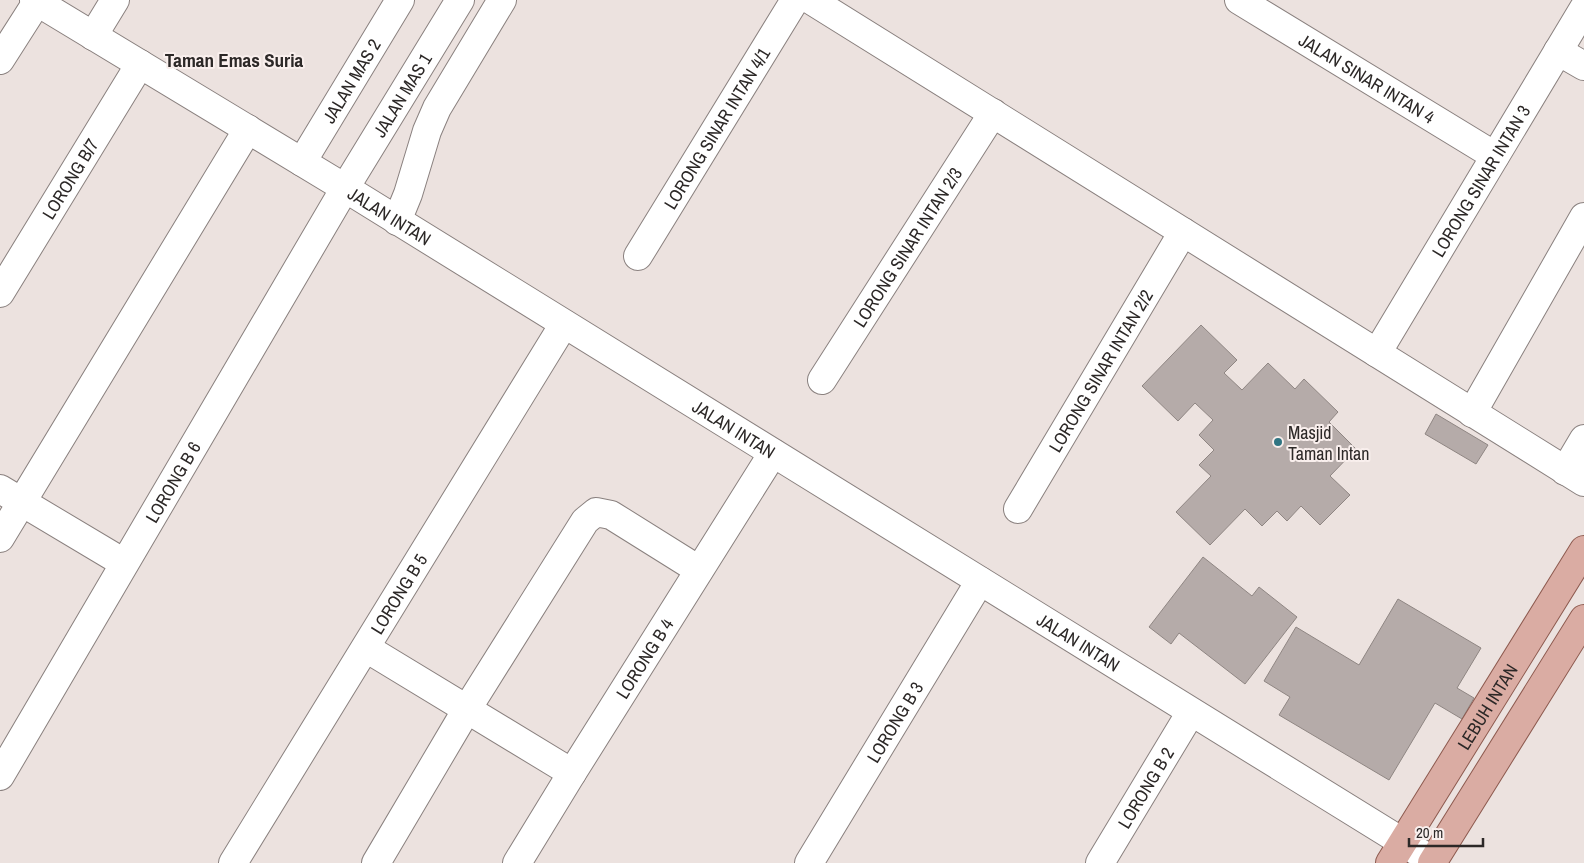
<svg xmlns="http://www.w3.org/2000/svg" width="1584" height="863" viewBox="0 0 1584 863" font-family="'Archivo Narrow',sans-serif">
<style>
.building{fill:#b5aba9;stroke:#8f8683}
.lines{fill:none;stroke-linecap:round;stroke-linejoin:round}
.minor-casing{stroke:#8a817f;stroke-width:30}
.major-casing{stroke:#8d5a4f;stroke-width:30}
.minor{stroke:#fff;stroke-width:28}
.major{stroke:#daaca3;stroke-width:28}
.poi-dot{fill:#307583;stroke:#f9efed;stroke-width:2}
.labels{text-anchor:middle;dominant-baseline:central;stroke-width:4;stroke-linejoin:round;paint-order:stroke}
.street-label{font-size:18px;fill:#2c2827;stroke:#f9efed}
.poi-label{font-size:18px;fill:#2c2827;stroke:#f9efed;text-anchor:start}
.neighbourhood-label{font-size:19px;font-weight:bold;fill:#2c2827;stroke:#f9efed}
</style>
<rect width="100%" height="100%" fill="#ece2df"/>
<g class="building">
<polygon points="1201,325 1237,360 1224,373 1242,390 1268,363 1295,389 1304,379 1338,412 1329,422 1356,449 1330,476 1350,495 1320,525 1301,506 1287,521 1277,511 1262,526 1245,509 1210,545 1176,512 1211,476 1199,465 1214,450 1199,435 1213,420 1195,403 1178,421 1142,386"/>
<polygon points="1436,414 1488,445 1476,464 1425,434"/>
<polygon points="1203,557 1252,596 1259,587 1297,617 1245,684 1179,633 1171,644 1149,627"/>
<polygon points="1398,599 1481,648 1457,688 1474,698 1462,719 1435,703 1389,780 1279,715 1290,697 1264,681 1296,627 1359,665"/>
</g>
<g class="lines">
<g class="minor-casing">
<g id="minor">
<path id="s1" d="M 34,0 L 345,188 L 1433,861"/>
<polyline points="811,0 1584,482"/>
<path id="s2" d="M 1239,0 L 1495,156"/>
<polyline points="93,36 115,0"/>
<polyline points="1558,51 1584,66"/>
<polyline points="0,60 37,2"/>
<path id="s3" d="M 302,162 L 400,0"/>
<polyline points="397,221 408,194 427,131 437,108 502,0"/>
<path id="s4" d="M 638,256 L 795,0"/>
<path id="s5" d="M 0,293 L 140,64"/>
<path id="s6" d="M 1377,353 L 1584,8"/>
<path id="s7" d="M 822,380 L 993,113"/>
<polyline points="1472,413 1584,217"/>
<polyline points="1565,471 1584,439"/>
<polyline points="0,489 124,563"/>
<path id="s8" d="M 1018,509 L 1183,232"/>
<polyline points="0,538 248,129"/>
<polyline points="366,648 572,773"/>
<path id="s9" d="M 0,776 L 345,188 L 460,0"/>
<path id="s10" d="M 233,863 L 564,324"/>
<polyline points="376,863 467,709 585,521 596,512 611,515 699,570"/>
<path id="s11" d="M 517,863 L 572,773 L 773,453"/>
<path id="s12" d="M 809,863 L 980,581"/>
<path id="s13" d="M 1100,863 L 1191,712"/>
</g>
</g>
<g class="major-casing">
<g id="major">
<path id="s14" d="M 1390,863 L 1584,550"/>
<polyline points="1432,863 1584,619"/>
</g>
</g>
<use href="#minor" class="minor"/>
<use href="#major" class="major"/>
</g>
<circle class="poi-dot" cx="1278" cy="442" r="5"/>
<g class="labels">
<g class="street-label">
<text stroke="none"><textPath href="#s2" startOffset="150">JALAN SINAR INTAN 4</textPath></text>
<text stroke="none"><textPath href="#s3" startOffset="95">JALAN MAS 2</textPath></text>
<text stroke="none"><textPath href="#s9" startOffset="791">JALAN MAS 1</textPath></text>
<text stroke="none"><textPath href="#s4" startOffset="150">LORONG SINAR INTAN 4/1</textPath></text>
<text stroke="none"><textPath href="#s5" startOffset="134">LORONG B/7</textPath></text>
<text stroke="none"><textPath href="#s6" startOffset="201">LORONG SINAR INTAN 3</textPath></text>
<text stroke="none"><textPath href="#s1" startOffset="416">JALAN INTAN</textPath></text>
<text stroke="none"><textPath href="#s7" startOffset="158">LORONG SINAR INTAN 2/3</textPath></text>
<text stroke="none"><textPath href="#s8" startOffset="161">LORONG SINAR INTAN 2/2</textPath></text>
<text stroke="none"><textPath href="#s1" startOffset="821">JALAN INTAN</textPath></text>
<text stroke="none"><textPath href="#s9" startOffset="341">LORONG B 6</textPath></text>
<text stroke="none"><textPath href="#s10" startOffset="316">LORONG B 5</textPath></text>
<text stroke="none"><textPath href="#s1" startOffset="1226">JALAN INTAN</textPath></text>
<text stroke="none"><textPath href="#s11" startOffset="241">LORONG B 4</textPath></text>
<text stroke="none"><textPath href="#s14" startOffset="184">LEBUH INTAN</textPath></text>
<text stroke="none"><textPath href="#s12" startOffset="165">LORONG B 3</textPath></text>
<text stroke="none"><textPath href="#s13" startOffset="88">LORONG B 2</textPath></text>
</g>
<g class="poi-label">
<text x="1288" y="432">Masjid<tspan x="1288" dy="21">Taman Intan</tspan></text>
</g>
<g class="neighbourhood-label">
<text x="234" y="60">Taman Emas Suria</text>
</g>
</g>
<path d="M1409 838v8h74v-8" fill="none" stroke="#2c2827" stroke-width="2.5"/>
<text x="1416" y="838" font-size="15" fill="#2c2827" stroke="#f9efed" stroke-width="4" paint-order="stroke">20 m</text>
</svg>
